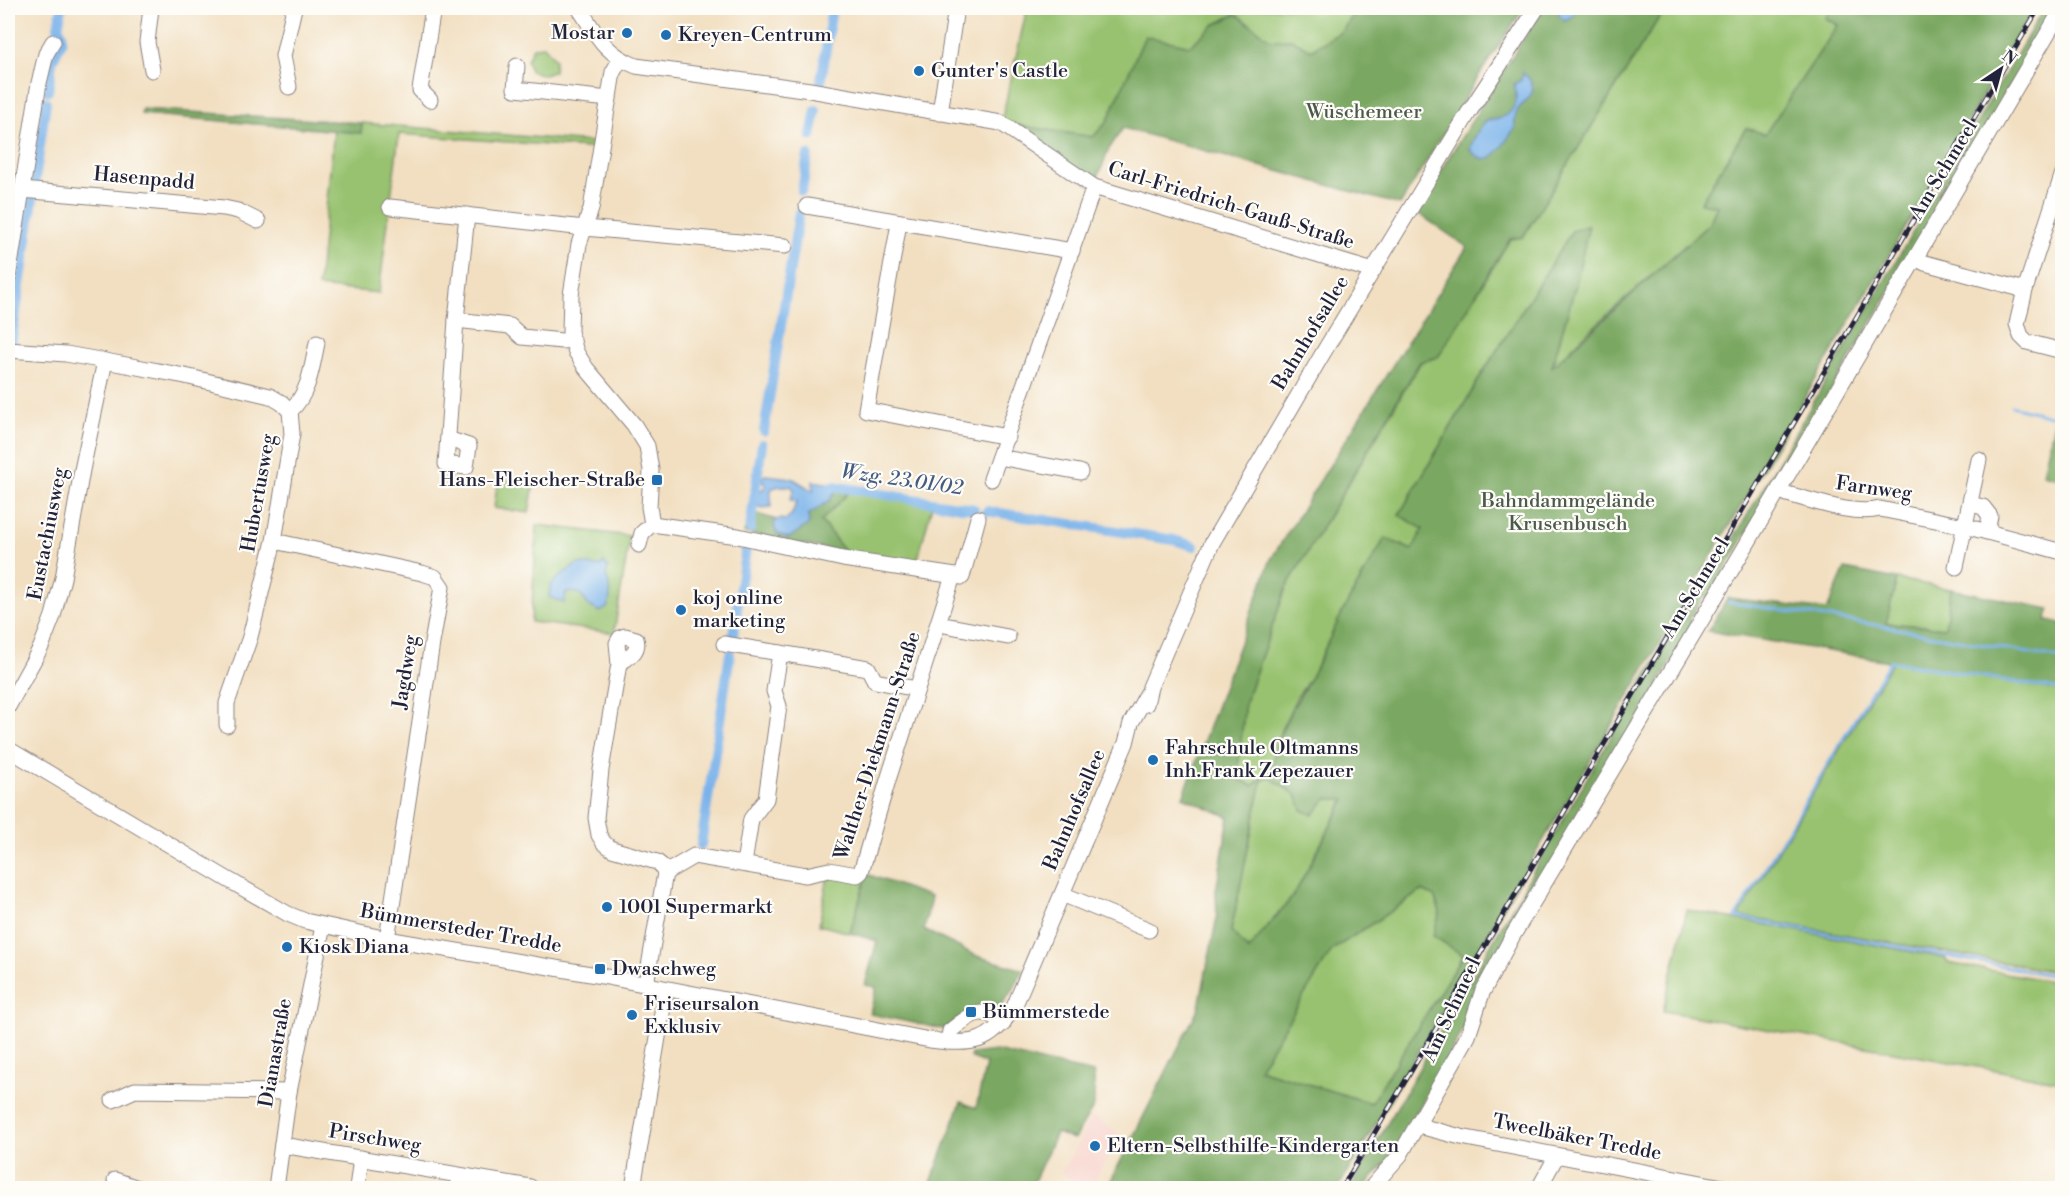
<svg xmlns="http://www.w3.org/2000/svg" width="2070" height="1196" viewBox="0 0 2070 1196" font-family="'Libre Bodoni',serif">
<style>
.built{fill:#f7d1c9}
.green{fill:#98c26f;stroke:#5d7255;stroke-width:1.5}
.forest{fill:#7aa862;stroke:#4e654e;stroke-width:1.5;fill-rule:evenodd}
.water{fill:#7ab3ea;stroke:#4e6a92;stroke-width:1.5}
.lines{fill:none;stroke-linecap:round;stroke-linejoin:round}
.stream{stroke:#7ab3ea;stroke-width:3}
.canal{stroke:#7ab3ea;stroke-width:10}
.minor-casing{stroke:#8a807e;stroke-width:17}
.minor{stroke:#fff;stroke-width:15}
.rail-casing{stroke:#22223b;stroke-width:5}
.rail{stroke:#fdfcf7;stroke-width:3;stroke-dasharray:9;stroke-linecap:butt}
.poi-dot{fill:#1f6fb2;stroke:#fdfcf7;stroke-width:2}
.labels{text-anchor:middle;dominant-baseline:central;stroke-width:4.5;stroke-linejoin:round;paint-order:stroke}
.poi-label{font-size:20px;fill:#22223b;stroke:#fdfcf7;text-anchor:start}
.park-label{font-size:20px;fill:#4b5a4d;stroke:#fdfcf7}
.street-label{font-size:20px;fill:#22223b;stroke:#fdfcf7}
.water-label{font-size:21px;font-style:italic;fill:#455c81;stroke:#fdfcf7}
</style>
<rect width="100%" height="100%" fill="#fdfcf7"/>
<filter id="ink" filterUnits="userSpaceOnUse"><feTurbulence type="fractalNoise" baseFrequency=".0167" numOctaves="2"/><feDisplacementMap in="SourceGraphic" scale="12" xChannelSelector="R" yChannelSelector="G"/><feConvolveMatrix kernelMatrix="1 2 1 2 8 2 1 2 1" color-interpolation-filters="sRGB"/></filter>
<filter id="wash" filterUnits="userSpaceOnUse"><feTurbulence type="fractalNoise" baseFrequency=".008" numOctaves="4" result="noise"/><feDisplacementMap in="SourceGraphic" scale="24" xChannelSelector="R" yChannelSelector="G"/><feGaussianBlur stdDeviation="1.35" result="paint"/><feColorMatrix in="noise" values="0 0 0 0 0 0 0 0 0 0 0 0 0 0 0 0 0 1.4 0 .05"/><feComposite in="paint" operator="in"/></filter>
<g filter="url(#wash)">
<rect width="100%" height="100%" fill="#f2dfc1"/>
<polygon class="built" points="1093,1116 1120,1134 1108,1159 1090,1187 1083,1188 1061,1173"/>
<g class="green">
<polygon points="1027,8 1356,8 1358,9 1341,32 1311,50 1291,39 1271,40 1236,14 1214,25 1190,46 1145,36 1107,122 1093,137 1001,123"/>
<polygon points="1665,8 1830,8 1825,18 1838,25 1765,135 1746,128 1701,202 1717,206 1709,224 1588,332 1551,368 1576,284 1572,231 1482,374 1399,515 1424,529 1412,550 1385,538 1342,613 1311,677 1297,697 1281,730 1274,752 1273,767 1253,786 1237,778 1245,702 1286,588 1421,362 1438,357 1510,239 1523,237"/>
<polygon points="544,46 555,59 554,71 545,75 530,71 527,60 533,47"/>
<polygon points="362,123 602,143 601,149 399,134 379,293 318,287 334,131 361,133"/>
<polygon points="498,479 534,484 529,513 494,508"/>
<polygon points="852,489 932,505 915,570 846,553 821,521"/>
<polygon points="537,525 630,536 614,633 531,622"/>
<polygon points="1897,579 1951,589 1945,628 1885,623"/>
<polygon points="1892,662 2062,691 2062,973 1739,916"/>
<polygon points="1271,778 1296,795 1302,810 1326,799 1345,798 1294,895 1248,950 1231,931 1262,780"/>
<polygon points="829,870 866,877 850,933 819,925"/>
<polygon points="1421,891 1434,896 1440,912 1463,955 1371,1104 1258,1069 1332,950"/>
<polygon points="1687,910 1945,958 1948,963 2062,983 2062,1082 1663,1011"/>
</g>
<g class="forest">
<polygon points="1393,8 1524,8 1481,72 1400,205 1123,128 1109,149 1094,187 1001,123 1093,137 1107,122 1145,36 1190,46 1214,25 1236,14 1271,40 1291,39 1311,50 1341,32 1358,9 1377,12"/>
<path d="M 1543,8 L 1665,8 L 1523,237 L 1510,239 L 1438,357 L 1420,362 L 1286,588 L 1245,702 L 1237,778 L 1253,786 L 1273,767 C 1275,731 1295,706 1312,675 C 1323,655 1331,634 1342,613 C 1355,588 1371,563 1385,538 L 1412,550 L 1423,529 L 1399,515 L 1482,374 L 1572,231 L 1589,225 L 1576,284 L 1552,367 L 1709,224 L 1717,206 L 1700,203 L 1746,128 L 1765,134 L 1838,25 L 1825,18 L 1830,8 L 2034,8 L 1947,157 L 1338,1188 L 1107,1188 L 1199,1007 L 1217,917 L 1216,891 L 1229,817 L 1183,797 L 1271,559 L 1467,247 L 1415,211 ZM 1271,778 L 1296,795 L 1302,810 L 1313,815 L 1326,799 L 1345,799 L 1294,895 L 1248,950 L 1231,931 L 1262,780 ZM 1421,891 L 1434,896 L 1440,912 L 1433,936 L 1463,955 L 1371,1103 L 1259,1069 L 1332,950 Z"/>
<polygon points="2044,8 2058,8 1708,598 1704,596 1689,620 1693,623 1392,1156 1363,1188 1350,1188 1642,683 1734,538"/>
<polygon points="142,109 362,123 361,133 141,114"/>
<polygon points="2055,419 2062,420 2062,479 2043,474"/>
<polygon points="839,485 852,489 821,521 846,553 744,533 751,512 776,520 789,538 809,524 808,515 830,500"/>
<polygon points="1845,569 1897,579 1886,623 1945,628 1951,589 2050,609 2046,621 2062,623 2062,690 1708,631 1728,598 1827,610"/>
<path d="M 861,872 L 931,897 L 924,930 L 977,956 L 1024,970 L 1012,991 L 999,1007 C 977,1005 961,1018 943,1029 L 870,1014 L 876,987 L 865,985 L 877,941 L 850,933 L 866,878 Z"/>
<polygon points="996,1051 1094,1073 1094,1106 1074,1139 1056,1133 1031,1188 929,1188 961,1102 976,1108 986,1064 970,1057 971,1054"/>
</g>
<g class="water">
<polygon points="1560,8 1577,8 1574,15 1565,20 1558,14"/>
<path d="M 1523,73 L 1530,80 L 1533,90 C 1526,109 1513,102 1515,128 C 1504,143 1489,175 1470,149 C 1471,143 1482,122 1488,120 C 1491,119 1495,120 1498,119 C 1515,114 1519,99 1514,84 L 1521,80 Z"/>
<path d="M 765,475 L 792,478 L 813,491 L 813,481 L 839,485 L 830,500 L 808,515 L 809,524 L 789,538 C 779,536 772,532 775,521 L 779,519 L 786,520 L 792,514 L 797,501 L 790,500 L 794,490 L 791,486 L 779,486 L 771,489 L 771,507 L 760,508 L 756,503 L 758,500 L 756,495 L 766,486 L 761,479 Z"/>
<path d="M 604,562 L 608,568 L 606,576 C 610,585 612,598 607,608 L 600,612 L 589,606 L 579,593 L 566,592 L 564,603 L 549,597 C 549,595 550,589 550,587 C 552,582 575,564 580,564 C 587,564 592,567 600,566 Z"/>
</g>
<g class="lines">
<g class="stream">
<polyline points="2011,406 2062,419"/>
<polyline points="1728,602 1876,625 2062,659"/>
<polyline points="2062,690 1890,661 1736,917 2062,977"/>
</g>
<g class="canal">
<polyline points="821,82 832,8"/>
<polyline points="48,91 52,61 62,41 62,34 58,27 62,8"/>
<polyline points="811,136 816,110"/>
<polyline points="35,181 46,102"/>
<polyline points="802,191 808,155"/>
<polyline points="11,344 33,199"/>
<polyline points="8,364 9,357"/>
<polyline points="764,431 799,213"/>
<polyline points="828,491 833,486 974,509"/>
<polyline points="987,511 1174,540 1194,546"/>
<polyline points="750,529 762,444"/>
<polyline points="733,636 746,548"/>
<polyline points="701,845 730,654"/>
</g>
</g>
</g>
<g filter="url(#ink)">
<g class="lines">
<g class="minor-casing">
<g id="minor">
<polyline points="151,8 147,42 152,70"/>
<path d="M 579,8 C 597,35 604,53 636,66 L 810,90 L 1001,123 L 1094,187 L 1373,271"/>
<polyline points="620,60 613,72 591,209 579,244 571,295 570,332 576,352 586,368 634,425 647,446 651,470 649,507 652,524 642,533 639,545"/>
<polyline points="517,66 515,89 609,99"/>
<polyline points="289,87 283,56 294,8"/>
<polyline points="430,100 420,90 433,8"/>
<polyline points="940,113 956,8"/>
<polyline points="2062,176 2025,290 2017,324 2021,336 2027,342 2062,351"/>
<polyline points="22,190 224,208 238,211 258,221"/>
<polyline points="807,206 1072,251"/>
<polyline points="390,207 585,228 785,246"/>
<polyline points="899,223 866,410 1007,437"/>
<polyline points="1916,258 1925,263 2025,290"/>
<polyline points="8,278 39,83 46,54 53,42"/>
<polyline points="456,320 510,326 522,337 562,341 573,340"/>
<polyline points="8,350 66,354 105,361 185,376 270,396 282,403 290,411 292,434 274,541 250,637 227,703 227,725"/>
<path d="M 290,411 C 309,394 312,367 317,343"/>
<polyline points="448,439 469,446 466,467 446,464 456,320 467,215"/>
<polyline points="999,457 1080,472"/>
<polyline points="991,479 1094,187"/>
<path d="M 1779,489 L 1787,494 C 1815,501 1853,516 1880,509 L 1965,526 L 2062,552"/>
<polyline points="1970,504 1983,507 1990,516 1987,532"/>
<polyline points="652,524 738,536 843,559 962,577 978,518"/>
<polyline points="274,541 422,573 435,577 442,587 432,643 387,939"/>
<polyline points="1956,567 1979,460"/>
<polyline points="939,624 1008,637"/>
<polyline points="724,644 780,653 774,691 779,706 766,799 751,819 744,864"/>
<polyline points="780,653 868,668 875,681 917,689"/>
<path d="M 619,664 C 628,657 640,652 636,639 L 625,636 L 620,638 L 617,643 L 619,664 L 601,770 L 596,818 L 599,835 L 604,843 L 612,849 L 657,862 L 662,866 L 665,873 L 646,984"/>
<polyline points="1146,704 1150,687 1212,543 1326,348 1469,112 1537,8"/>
<polyline points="8,707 41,647 53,616 63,578 82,470 105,361"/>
<path d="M 8,749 L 227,879 L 288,914 L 305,921 L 387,939 L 602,976 L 930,1040 C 973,1045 989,1045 1014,1007 L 1126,743 L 1131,723 L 1147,694"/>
<polyline points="665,873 694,856 806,875 829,870 857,875 861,872 888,780 953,576"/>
<polyline points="1062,894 1149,930"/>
<path d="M 948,1042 L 950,1031 C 969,1016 982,1003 1003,1024"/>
<polyline points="113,1100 135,1090 289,1092"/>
<polyline points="1418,1123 1427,1128 1461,1137 1728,1188"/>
<polyline points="282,1145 530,1187"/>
<polyline points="115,1180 138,1188"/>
<polyline points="459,1184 464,1188"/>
<polyline points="276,1188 289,1092 323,926"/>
<polyline points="357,1188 361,1158"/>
<polyline points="633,1188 666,989"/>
<polyline points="1371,1188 1400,1155 1468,1036 1482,993 1512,937 1744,549 2062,9"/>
<polyline points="1539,1188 1556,1157"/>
</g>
</g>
<use href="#minor" class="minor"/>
<g class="rail-casing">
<polyline id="rail" points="1342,1188 2039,8"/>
</g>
<use href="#rail" class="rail"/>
</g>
</g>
<g class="poi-dot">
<circle cx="627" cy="33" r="6"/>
<circle cx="666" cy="35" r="6"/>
<circle cx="919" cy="71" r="6"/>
<rect x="651" y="474" width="12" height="12" rx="3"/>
<circle cx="681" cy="610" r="6"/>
<circle cx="1153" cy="760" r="6"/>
<circle cx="607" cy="907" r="6"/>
<circle cx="287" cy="947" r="6"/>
<rect x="594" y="963" width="12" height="12" rx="3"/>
<rect x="965" y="1006" width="12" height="12" rx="3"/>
<circle cx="632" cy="1015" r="6"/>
<circle cx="1095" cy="1146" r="6"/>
</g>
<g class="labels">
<g class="poi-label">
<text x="615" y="33" text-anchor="end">Mostar</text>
<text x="678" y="35">Kreyen-Centrum</text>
<text x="931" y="71">Gunter's Castle</text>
<text x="645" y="480" text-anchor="end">Hans-Fleischer-Straße</text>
<text x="693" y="598">koj online<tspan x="693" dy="23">marketing</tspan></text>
<text x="1165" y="748">Fahrschule Oltmanns<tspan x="1165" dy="23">Inh.Frank Zepezauer</tspan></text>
<text x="619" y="907">1001 Supermarkt</text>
<text x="299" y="947">Kiosk Diana</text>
<text x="612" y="969">Dwaschweg</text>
<text x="644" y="1004">Friseursalon<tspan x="644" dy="23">Exklusiv</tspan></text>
<text x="983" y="1012">Bümmerstede</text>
<text x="1107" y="1146">Eltern-Selbsthilfe-Kindergarten</text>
</g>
<g class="park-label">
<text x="1364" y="112">Wüschemeer</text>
<text x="1568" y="501">Bahndammgelände<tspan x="1568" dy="23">Krusenbusch</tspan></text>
</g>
<g class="street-label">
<text transform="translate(1944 170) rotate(-59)">Am Schmeel</text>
<text transform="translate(144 179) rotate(5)">Hasenpadd</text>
<text transform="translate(1231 206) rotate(17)">Carl-Friedrich-Gauß-Straße</text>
<text transform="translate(1311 333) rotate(-59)">Bahnhofsallee</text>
<text transform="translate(1874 489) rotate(8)">Farnweg</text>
<text transform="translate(259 493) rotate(-80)">Hubertusweg</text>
<text transform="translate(48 534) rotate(-79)">Eustachiusweg</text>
<text transform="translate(1696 588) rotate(-59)">Am Schmeel</text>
<text transform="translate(406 672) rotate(-81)">Jagdweg</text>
<text transform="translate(878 746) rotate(-72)">Walther-Diekmann-Straße</text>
<text transform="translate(1075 810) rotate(-67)">Bahnhofsallee</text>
<text transform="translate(461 929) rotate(10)">Bümmersteder Tredde</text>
<text transform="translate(1452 1010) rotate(-65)">Am Schmeel</text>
<text transform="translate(276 1053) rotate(-80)">Dianastraße</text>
<text transform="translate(1577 1138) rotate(11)">Tweelbäker Tredde</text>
<text transform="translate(375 1139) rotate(9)">Pirschweg</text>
</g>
<g class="water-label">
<text transform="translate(902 480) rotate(8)">Wzg. 23.01/02</text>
</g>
</g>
<rect width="2070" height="1196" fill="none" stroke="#fdfcf7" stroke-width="30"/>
<g transform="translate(2001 69) rotate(36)" stroke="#fdfcf7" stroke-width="4.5" paint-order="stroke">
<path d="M0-4.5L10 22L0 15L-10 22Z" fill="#22223b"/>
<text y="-9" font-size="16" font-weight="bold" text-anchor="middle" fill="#22223b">N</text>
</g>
</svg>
